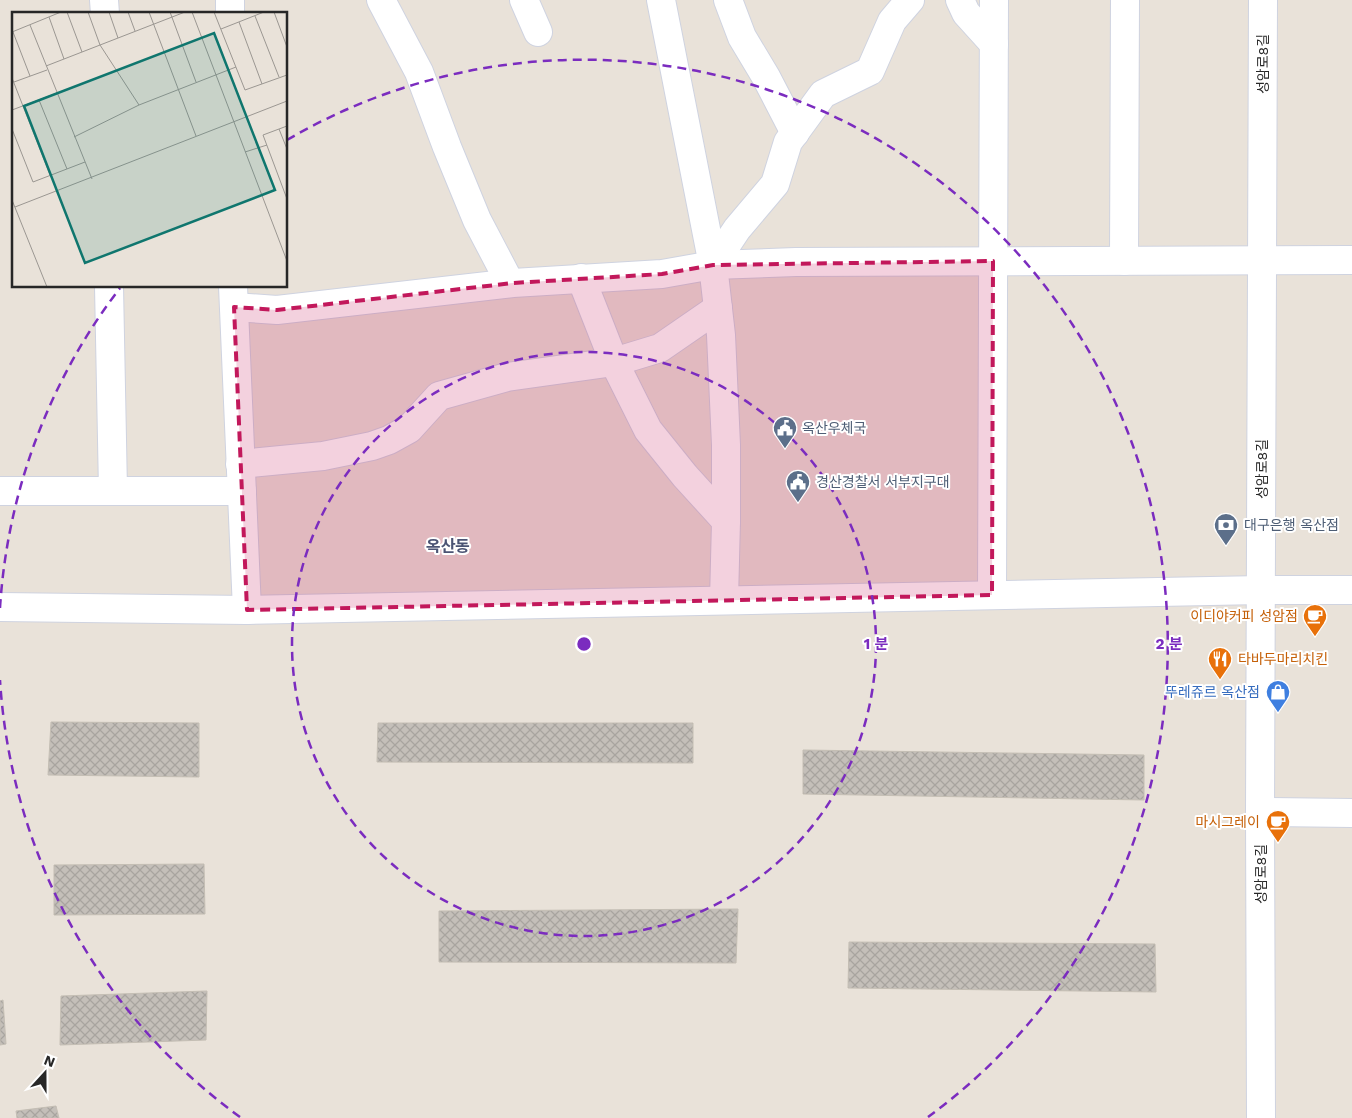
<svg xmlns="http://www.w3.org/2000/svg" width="1352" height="1118" viewBox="0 0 1352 1118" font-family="'Work Sans','Noto Sans KR',sans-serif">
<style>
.building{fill:url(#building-cross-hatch);stroke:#c4beb4}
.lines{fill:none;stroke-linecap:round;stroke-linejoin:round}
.minor-casing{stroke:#cfd3e0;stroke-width:30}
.minor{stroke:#fff;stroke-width:28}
.marked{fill:#c2185b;fill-opacity:0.2;stroke:#c2185b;stroke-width:4;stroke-dasharray:10 6;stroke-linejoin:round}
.ring{fill:none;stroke:#7b2cbf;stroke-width:2.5;stroke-dasharray:9 6}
.labels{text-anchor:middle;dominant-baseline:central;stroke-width:4;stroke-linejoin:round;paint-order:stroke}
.street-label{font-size:14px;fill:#272727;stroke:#fff}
.service-label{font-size:14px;fill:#4e5e75;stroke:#fff;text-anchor:start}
.food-label{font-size:14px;fill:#c56008;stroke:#fff;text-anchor:end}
.shop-label{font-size:14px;fill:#366cbe;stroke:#fff;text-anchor:end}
.quarter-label{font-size:16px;font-weight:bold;fill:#4b5474;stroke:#fff}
.inset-road{fill:none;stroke:#9b9792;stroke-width:1}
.view{fill:#0f766e;fill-opacity:0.15;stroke:#0f766e;stroke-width:2.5}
.inset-edge{fill:none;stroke:#272727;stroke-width:2.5}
.centre{fill:#7b2cbf;stroke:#fff;stroke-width:2.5}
.ring-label{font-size:15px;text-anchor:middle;font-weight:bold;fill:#7b2cbf;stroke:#fff;stroke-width:4;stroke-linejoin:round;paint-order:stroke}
</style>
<defs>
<pattern id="building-cross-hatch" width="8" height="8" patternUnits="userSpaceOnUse" patternTransform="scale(1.25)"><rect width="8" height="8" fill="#c4bfb9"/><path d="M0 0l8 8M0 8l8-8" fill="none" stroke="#a8a49f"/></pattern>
</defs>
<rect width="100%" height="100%" fill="#e9e2d9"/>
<g class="building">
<polygon points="51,722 199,723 199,777 48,775"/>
<polygon points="378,723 693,723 693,763 377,762"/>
<polygon points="803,750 1144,755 1144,800 803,794"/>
<polygon points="204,864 205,914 54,915 54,865"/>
<polygon points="738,909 736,963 439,962 439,911"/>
<polygon points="849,942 1155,944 1156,992 848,988"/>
<polygon points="207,991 206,1040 60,1045 61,996"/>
<polygon points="3,1000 6,1044 0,1045 0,1001"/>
<polygon points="56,1106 59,1118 17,1118 16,1111"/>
</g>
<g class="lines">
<g class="minor-casing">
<g id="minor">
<polyline points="104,0 105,14"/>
<polyline points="230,0 230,14"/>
<polyline points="381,0 419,72 447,147 477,220 510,283"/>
<polyline points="524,0 538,32"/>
<polyline points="661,0 713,265 721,335 726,445 726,521 724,600"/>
<polyline points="728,0 742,37 766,77 795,133"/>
<polyline points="960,0 966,13 994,44"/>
<polyline points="1124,261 1125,0"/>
<polyline points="713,265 737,229 775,184 788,142 823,94 870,71 892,21 910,0"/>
<polyline points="581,278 614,362 648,430 685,476 726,521"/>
<polyline points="109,286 113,491"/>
<polyline points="233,286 247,610"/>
<polyline points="234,307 277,310 513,283 662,274 713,265 796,262 1352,260"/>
<polyline points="240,464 323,456 372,446 389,440 409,429 439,396 507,377 614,362 660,348 718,308"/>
<polyline points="0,491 242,491"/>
<polyline points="992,595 994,0"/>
<polyline points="0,607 247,610 1262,590 1352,590"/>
<polyline points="1260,812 1352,813"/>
<polyline points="1261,1118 1260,812 1263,0"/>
</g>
</g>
<use href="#minor" class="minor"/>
</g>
<path class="marked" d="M 993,261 L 992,595 L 247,610 L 234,307 L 277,310 L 513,283 L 662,274 L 713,265 Z"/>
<g class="ring">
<circle cx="584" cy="644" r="292"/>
<path d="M240 1117A585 585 0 0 1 0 680M0 608A585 585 0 0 1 120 288M287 140A585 585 0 0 1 928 1117"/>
</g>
<defs>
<g id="civic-pin" transform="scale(1.25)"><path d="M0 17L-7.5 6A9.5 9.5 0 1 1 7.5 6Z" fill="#5c6f8a" stroke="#fff"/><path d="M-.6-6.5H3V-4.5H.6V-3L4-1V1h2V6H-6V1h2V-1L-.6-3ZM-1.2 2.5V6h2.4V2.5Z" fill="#fff"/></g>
<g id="bank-pin" transform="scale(1.25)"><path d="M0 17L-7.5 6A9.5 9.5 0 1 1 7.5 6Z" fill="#5c6f8a" stroke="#fff"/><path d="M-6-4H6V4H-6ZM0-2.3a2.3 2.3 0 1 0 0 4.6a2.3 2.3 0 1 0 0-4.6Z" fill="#fff"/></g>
<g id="cafe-pin" transform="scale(1.25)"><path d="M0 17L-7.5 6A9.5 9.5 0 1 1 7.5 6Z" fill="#e8710a" stroke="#fff"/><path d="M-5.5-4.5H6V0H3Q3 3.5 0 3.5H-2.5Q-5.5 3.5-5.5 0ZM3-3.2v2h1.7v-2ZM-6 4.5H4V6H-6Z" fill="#fff"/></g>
<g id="restaurant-pin" transform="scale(1.25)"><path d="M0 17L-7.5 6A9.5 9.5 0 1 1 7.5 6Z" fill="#e8710a" stroke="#fff"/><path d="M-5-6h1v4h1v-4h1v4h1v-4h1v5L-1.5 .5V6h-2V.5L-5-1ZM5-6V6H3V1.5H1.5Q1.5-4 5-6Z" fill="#fff"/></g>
<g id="shop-pin" transform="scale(1.25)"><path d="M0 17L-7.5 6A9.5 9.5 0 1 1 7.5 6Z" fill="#3f7fe0" stroke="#fff"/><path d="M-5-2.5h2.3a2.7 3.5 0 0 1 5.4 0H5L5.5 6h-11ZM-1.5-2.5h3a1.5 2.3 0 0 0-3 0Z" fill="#fff"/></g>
</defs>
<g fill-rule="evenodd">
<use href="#civic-pin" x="785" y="428"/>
<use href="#civic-pin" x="798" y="482"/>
<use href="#bank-pin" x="1226" y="525"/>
<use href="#cafe-pin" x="1315" y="616"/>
<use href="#restaurant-pin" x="1220" y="659"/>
<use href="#shop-pin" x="1278" y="692"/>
<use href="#cafe-pin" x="1278" y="822"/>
</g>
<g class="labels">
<g class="street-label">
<text transform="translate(1263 64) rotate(-90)">성암로8길</text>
<text transform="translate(1262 469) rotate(-90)">성암로8길</text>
<text transform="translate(1261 874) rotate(-90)">성암로8길</text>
</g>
<g class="service-label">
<text x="802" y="428">옥산우체국</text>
<text x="816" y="482">경산경찰서 서부지구대</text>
<text x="1244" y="525">대구은행 옥산점</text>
</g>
<g class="food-label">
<text x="1298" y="616">이디야커피 성암점</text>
<text x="1238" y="659" text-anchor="start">타바두마리치킨</text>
<text x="1260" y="822">마시그레이</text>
</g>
<g class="shop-label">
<text x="1260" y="692">뚜레쥬르 옥산점</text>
</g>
<g class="quarter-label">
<text x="448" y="546">옥산동</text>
</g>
</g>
<g transform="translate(12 12)">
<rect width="275" height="275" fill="#e9e2d9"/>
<path class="inset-road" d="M 55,0 L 70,40M 76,0 L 88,33 L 127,93M 97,0 L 106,26M 116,0 L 123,19M 137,0 L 184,124M 158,0 L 184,70M 180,0 L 275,249M 202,0 L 233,78 L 275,63M 262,0 L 275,35M 243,4 L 267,65M 37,5 L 52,47M 227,10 L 250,72M 18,13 L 80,167M 209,17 L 252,0M 0,20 L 49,0M 1,20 L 18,64M 34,54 L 173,0M 0,66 L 38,163M 2,70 L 35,58M 27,88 L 55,157M 0,98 L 45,81M 275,114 L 251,123 L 275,187M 0,117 L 21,170 L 73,150M 267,117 L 275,137M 62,125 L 127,93 L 224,55M 233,140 L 255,133M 0,188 L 35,275M 3,195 L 275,89"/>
<path class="view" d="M 202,21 L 263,178 L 73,251 L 12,94 Z"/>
<rect width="275" height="275" class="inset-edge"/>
</g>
<circle cx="584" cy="644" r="8" class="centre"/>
<g class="ring-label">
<text x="876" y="649">1 분</text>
<text x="1169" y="649">2 분</text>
</g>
<g transform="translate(45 1073) rotate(21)" stroke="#ffffff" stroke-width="4" paint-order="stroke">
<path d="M0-4L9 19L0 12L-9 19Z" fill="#272727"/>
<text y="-8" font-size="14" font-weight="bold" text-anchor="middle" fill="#272727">N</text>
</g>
</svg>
